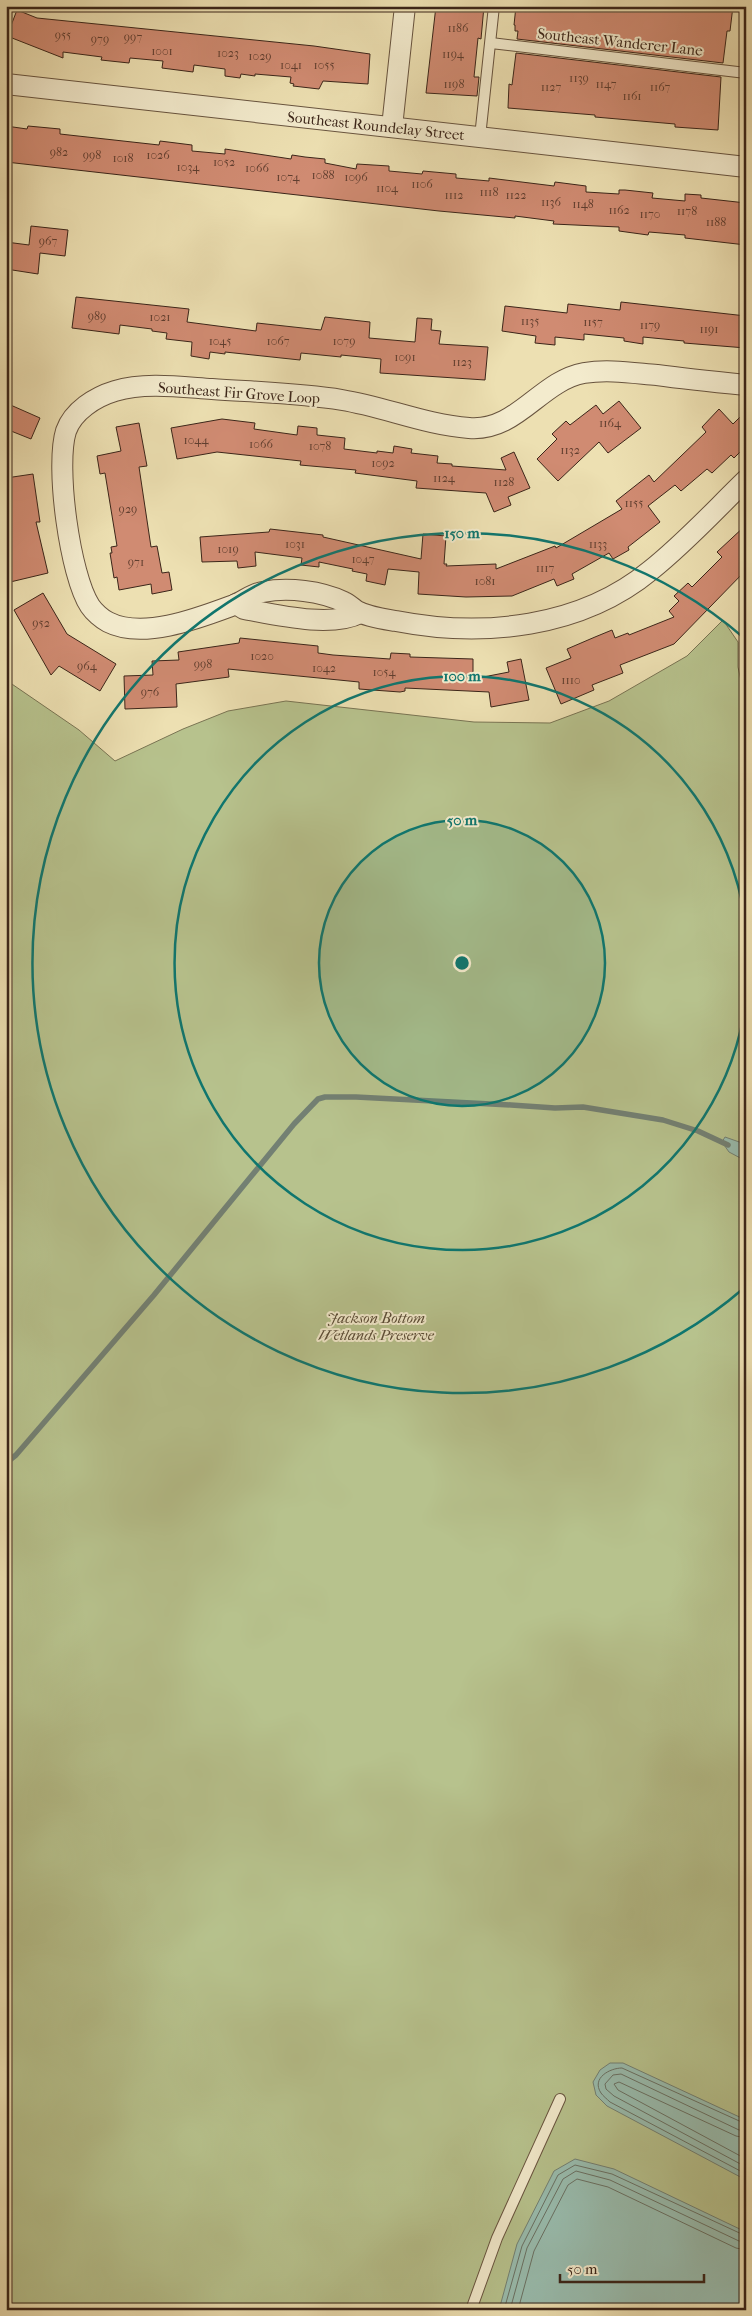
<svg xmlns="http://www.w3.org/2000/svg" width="752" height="2316" viewBox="0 0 752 2316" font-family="'IM FELL French Canon',serif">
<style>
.green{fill:#b7c28d;stroke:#797453}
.water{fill:#99bdaf;stroke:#738073}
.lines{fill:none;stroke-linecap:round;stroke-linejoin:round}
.shore{stroke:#6a7164;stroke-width:1}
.stream{stroke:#738073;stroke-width:5.5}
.building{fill:#d08b72;stroke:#3b2519}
.lane-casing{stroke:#68543f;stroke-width:12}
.street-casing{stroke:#68543f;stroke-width:22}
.lane{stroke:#f3ebcd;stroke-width:10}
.street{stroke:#f3ebcd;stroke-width:20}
.ring{fill:none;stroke:#0f766e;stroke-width:2.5}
.labels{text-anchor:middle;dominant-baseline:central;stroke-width:4;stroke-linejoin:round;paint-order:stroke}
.number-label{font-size:12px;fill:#603e2f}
.street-label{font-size:15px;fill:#3b2519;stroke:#f3ebcd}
.park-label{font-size:15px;font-style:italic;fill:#5a4c36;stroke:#f3ebcd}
.centre{fill:#0f766e;stroke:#f3ebcd;stroke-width:2.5}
.ring-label{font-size:15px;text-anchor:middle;font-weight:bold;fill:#0f766e;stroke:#f3ebcd;stroke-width:4;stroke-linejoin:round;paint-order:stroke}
</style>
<rect width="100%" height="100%" fill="#ede0b2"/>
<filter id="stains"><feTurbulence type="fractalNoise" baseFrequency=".004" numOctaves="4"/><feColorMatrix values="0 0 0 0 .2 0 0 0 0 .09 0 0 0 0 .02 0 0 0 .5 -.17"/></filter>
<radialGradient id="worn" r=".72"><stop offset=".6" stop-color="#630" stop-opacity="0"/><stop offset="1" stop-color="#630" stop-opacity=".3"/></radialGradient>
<polygon class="green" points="723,620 738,642 738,667 746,704 746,2310 6,2310 6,680 79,730 115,761 183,729 228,711 286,701 474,722 550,723 609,701 687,656"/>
<g class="water">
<polygon points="725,1137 745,1144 746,1161 729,1152 722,1142"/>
<polygon points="610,2063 623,2063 746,2120 746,2180 607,2106 596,2095 593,2082 600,2070"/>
<polygon points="575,2159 614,2169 746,2232 746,2310 499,2310 517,2244 554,2171"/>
</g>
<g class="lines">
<g class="shore">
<path d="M 746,2124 L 622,2068 C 610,2068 591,2078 601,2093 C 603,2096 607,2099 610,2102 L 746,2174"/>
<polyline points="746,2131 739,2130 621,2074 613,2075 605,2084 606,2089 614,2096 746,2167"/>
<polyline points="746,2138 736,2136 619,2082 614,2084 618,2090 746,2159"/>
<polyline points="504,2310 522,2246 558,2175 575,2165 612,2174 746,2236"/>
<polyline points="510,2310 527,2248 563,2179 576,2171 610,2180 739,2241 746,2242"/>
<polyline points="518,2310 534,2251 568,2185 577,2179 608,2187 736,2248 746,2250"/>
</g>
<polyline class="stream" points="6,1463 16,1455 154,1295 294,1124 318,1099 325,1097 356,1097 511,1105 555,1108 583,1107 663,1120 698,1131 728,1145"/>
</g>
<g class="building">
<polygon points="436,6 484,6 481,39 478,38 474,77 479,77 477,96 426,93"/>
<polygon points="516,6 733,6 730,31 727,31 723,63 517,39 518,31 515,31 515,25 514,25"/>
<polygon points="17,10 37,18 314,46 370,54 368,84 323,81 319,89 293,86 294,84 290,83 291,77 255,74 255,76 241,74 240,78 225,76 225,69 194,65 193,72 162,68 163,61 130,58 129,63 101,60 102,57 63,52 63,58 7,36"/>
<polygon points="516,53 721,77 718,130 675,127 675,124 595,117 595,115 508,108 509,84 512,85"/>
<polygon points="6,126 27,129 28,126 60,129 60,134 159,145 160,141 192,145 192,151 225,154 225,149 291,159 292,155 305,157 325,159 325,163 356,169 357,164 389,166 389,171 422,174 423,171 456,174 456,178 489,181 489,178 554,186 555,182 586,186 586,192 619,194 619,190 625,190 653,193 652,198 685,201 685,194 701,195 701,198 746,203 746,245 685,238 685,235 649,232 648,235 619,231 619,227 553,224 554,221 515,216 515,218 439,211 6,162"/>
<polygon points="31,226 68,230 65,256 40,253 38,274 6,269 6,242 29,245"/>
<polygon points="76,297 189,309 187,322 256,331 257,323 321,330 325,317 370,322 369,338 415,342 417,318 432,319 431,330 441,331 439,344 488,347 485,380 380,373 381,359 341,355 341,357 301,353 300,360 225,352 225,354 210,352 209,359 191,356 192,342 166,339 167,333 152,331 152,329 120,325 119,334 72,328"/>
<polygon points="621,302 746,316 746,348 684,343 684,341 643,337 643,344 624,341 624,338 584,334 584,340 555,337 555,345 535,343 536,336 502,331 505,306 567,313 568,304 620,310"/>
<polygon points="619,401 641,428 608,453 599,442 558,481 537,459 557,439 552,434 566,421 570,425 596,405 603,414"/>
<polygon points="6,403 40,418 31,439 6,429"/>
<polygon points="719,409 733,424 746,411 746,446 734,458 731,455 712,473 707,469 681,491 675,485 648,506 660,522 628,547 629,550 613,559 609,553 572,574 574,579 557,586 554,579 512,596 466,597 418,594 419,572 388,569 385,585 366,581 367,574 352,571 353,569 319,562 319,567 301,565 302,558 255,552 256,566 238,568 237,561 202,562 200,537 269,532 270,529 323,535 323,537 421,559 423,534 446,536 444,564 447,564 446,566 496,564 496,569 555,546 556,548 622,509 616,501 649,475 654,482 706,432 702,427"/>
<polygon points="222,419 255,423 254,429 297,435 298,426 317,428 317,435 345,438 344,449 377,453 377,451 393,453 394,446 412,449 411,453 438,456 437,463 452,464 452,466 506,470 501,458 514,452 530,488 508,497 511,505 494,512 486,493 416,488 417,481 355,473 356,470 300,465 301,461 217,452 177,459 171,428"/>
<polygon points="139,423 147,466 139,467 151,547 157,546 162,573 169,572 172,590 152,594 151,584 119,590 117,577 114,578 110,553 112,553 111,547 117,546 105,473 100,474 97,456 121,451 116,427"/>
<polygon points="33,474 40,522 36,522 48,573 6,583 6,541 9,540 6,523 6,478"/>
<polygon points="746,525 746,570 674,644 620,665 623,673 592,685 594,690 561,704 546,668 571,658 567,649 595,637 612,630 615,638 628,633 629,635 674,617 669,611 679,601 674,596 688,583 692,587 722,557 717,552"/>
<polygon points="43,593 67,634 116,664 100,691 59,666 51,675 14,610"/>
<polygon points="240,638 318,646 318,653 333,655 390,659 391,653 410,654 410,657 473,659 473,679 509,672 507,662 521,659 529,700 491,707 489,692 405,688 405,691 400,692 359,689 359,682 228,669 229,677 176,684 177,707 125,709 124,676 153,675 152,661 179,660 178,652 239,643"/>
</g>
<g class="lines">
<g class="lane-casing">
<g id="lane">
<polyline points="491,43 746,73"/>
<polyline points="480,137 494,6"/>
<polyline points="471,2310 497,2238 560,2099"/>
</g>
</g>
<g class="street-casing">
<g id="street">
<polyline points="6,84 746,167"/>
<polyline points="392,127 405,6"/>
<path d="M 746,385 C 716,382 686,379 657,375 C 633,373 608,369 584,373 C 540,381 517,432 469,428 C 426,425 385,407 342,400 C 299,393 255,392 212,389 C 181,387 145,382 115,391 C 95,397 73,411 66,431 C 55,466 70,576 90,606 C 94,612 102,619 108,622 C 143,640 199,618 234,605 C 244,601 253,593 263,592 C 288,587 321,591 344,602 C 347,603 354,609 357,611 C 368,617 384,619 396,621 C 483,638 581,628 651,570 C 685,543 715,510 746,480"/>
<path d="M 236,604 L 244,609 C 277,615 331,628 360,613"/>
</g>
</g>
<use href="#lane" class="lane"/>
<use href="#street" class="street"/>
</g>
<circle cx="462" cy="963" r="143" fill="#0f766e" fill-opacity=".12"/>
<g class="ring">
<circle cx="462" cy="963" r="143"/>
<path d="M745 1008A287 287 0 1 1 745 918"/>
<path d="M744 1288A430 430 0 1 1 744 638"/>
</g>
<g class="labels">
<g class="number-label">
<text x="458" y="28">1186</text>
<text x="63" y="35">955</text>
<text x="133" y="37">997</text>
<text x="100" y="39">979</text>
<text x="162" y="51">1001</text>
<text x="228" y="53">1023</text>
<text x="453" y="54">1194</text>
<text x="260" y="56">1029</text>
<text x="291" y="65">1041</text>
<text x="324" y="65">1055</text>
<text x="579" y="78">1139</text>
<text x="454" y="84">1198</text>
<text x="606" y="84">1147</text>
<text x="551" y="87">1127</text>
<text x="660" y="87">1167</text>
<text x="632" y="96">1161</text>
<text x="59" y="152">982</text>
<text x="92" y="155">998</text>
<text x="158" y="155">1026</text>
<text x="123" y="158">1018</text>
<text x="224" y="162">1052</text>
<text x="188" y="167">1034</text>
<text x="257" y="168">1066</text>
<text x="323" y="175">1088</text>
<text x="288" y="177">1074</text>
<text x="356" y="177">1096</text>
<text x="422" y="184">1106</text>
<text x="387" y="188">1104</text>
<text x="489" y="192">1118</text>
<text x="454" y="195">1112</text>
<text x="516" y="195">1122</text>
<text x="551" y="202">1136</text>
<text x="583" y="204">1148</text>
<text x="619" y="210">1162</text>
<text x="687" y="211">1178</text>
<text x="650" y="214">1170</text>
<text x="716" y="222">1188</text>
<text x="48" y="241">967</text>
<text x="97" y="316">989</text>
<text x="160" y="317">1021</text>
<text x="530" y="321">1135</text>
<text x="593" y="322">1157</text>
<text x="650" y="325">1179</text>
<text x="709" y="329">1191</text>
<text x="220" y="341">1045</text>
<text x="278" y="341">1067</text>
<text x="344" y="341">1079</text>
<text x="405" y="357">1091</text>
<text x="462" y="362">1123</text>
<text x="610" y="423">1164</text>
<text x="196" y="440">1044</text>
<text x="261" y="444">1066</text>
<text x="320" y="446">1078</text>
<text x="570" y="450">1132</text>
<text x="383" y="463">1092</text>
<text x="444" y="478">1124</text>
<text x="504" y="482">1128</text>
<text x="634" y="503">1155</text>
<text x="128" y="509">929</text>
<text x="295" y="544">1031</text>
<text x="598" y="544">1133</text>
<text x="228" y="549">1019</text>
<text x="363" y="559">1047</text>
<text x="136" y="562">971</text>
<text x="545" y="568">1117</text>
<text x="485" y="581">1081</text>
<text x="41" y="623">952</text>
<text x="262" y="656">1020</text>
<text x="203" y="664">998</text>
<text x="87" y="666">964</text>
<text x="324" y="668">1042</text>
<text x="384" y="672">1054</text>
<text x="571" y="680">1110</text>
<text x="150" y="692">976</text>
</g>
<g class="street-label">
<text transform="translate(620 42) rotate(6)">Southeast Wanderer Lane</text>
<text transform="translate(376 126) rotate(6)">Southeast Roundelay Street</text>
<text transform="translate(239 393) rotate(4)">Southeast Fir Grove Loop</text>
</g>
<g class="park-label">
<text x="376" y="1318">Jackson Bottom<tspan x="376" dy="17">Wetlands Preserve</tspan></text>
</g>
</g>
<circle cx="462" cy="963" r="8" class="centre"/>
<g class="ring-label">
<text x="462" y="538">150 m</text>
<text x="462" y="681">100 m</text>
<text x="462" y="825">50 m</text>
</g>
<rect width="752" height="2316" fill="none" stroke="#ede0b2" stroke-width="25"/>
<rect x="8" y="8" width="737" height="2301" fill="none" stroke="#3b2519" stroke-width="2.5"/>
<rect x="12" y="12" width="727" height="2291" fill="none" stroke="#3b2519"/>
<path d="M560 2274v8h144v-8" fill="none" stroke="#3b2519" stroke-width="2.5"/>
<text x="567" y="2274" font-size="15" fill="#3b2519" stroke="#f3ebcd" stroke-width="4" paint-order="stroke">50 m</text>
<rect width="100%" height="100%" filter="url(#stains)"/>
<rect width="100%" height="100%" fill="url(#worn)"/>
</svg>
